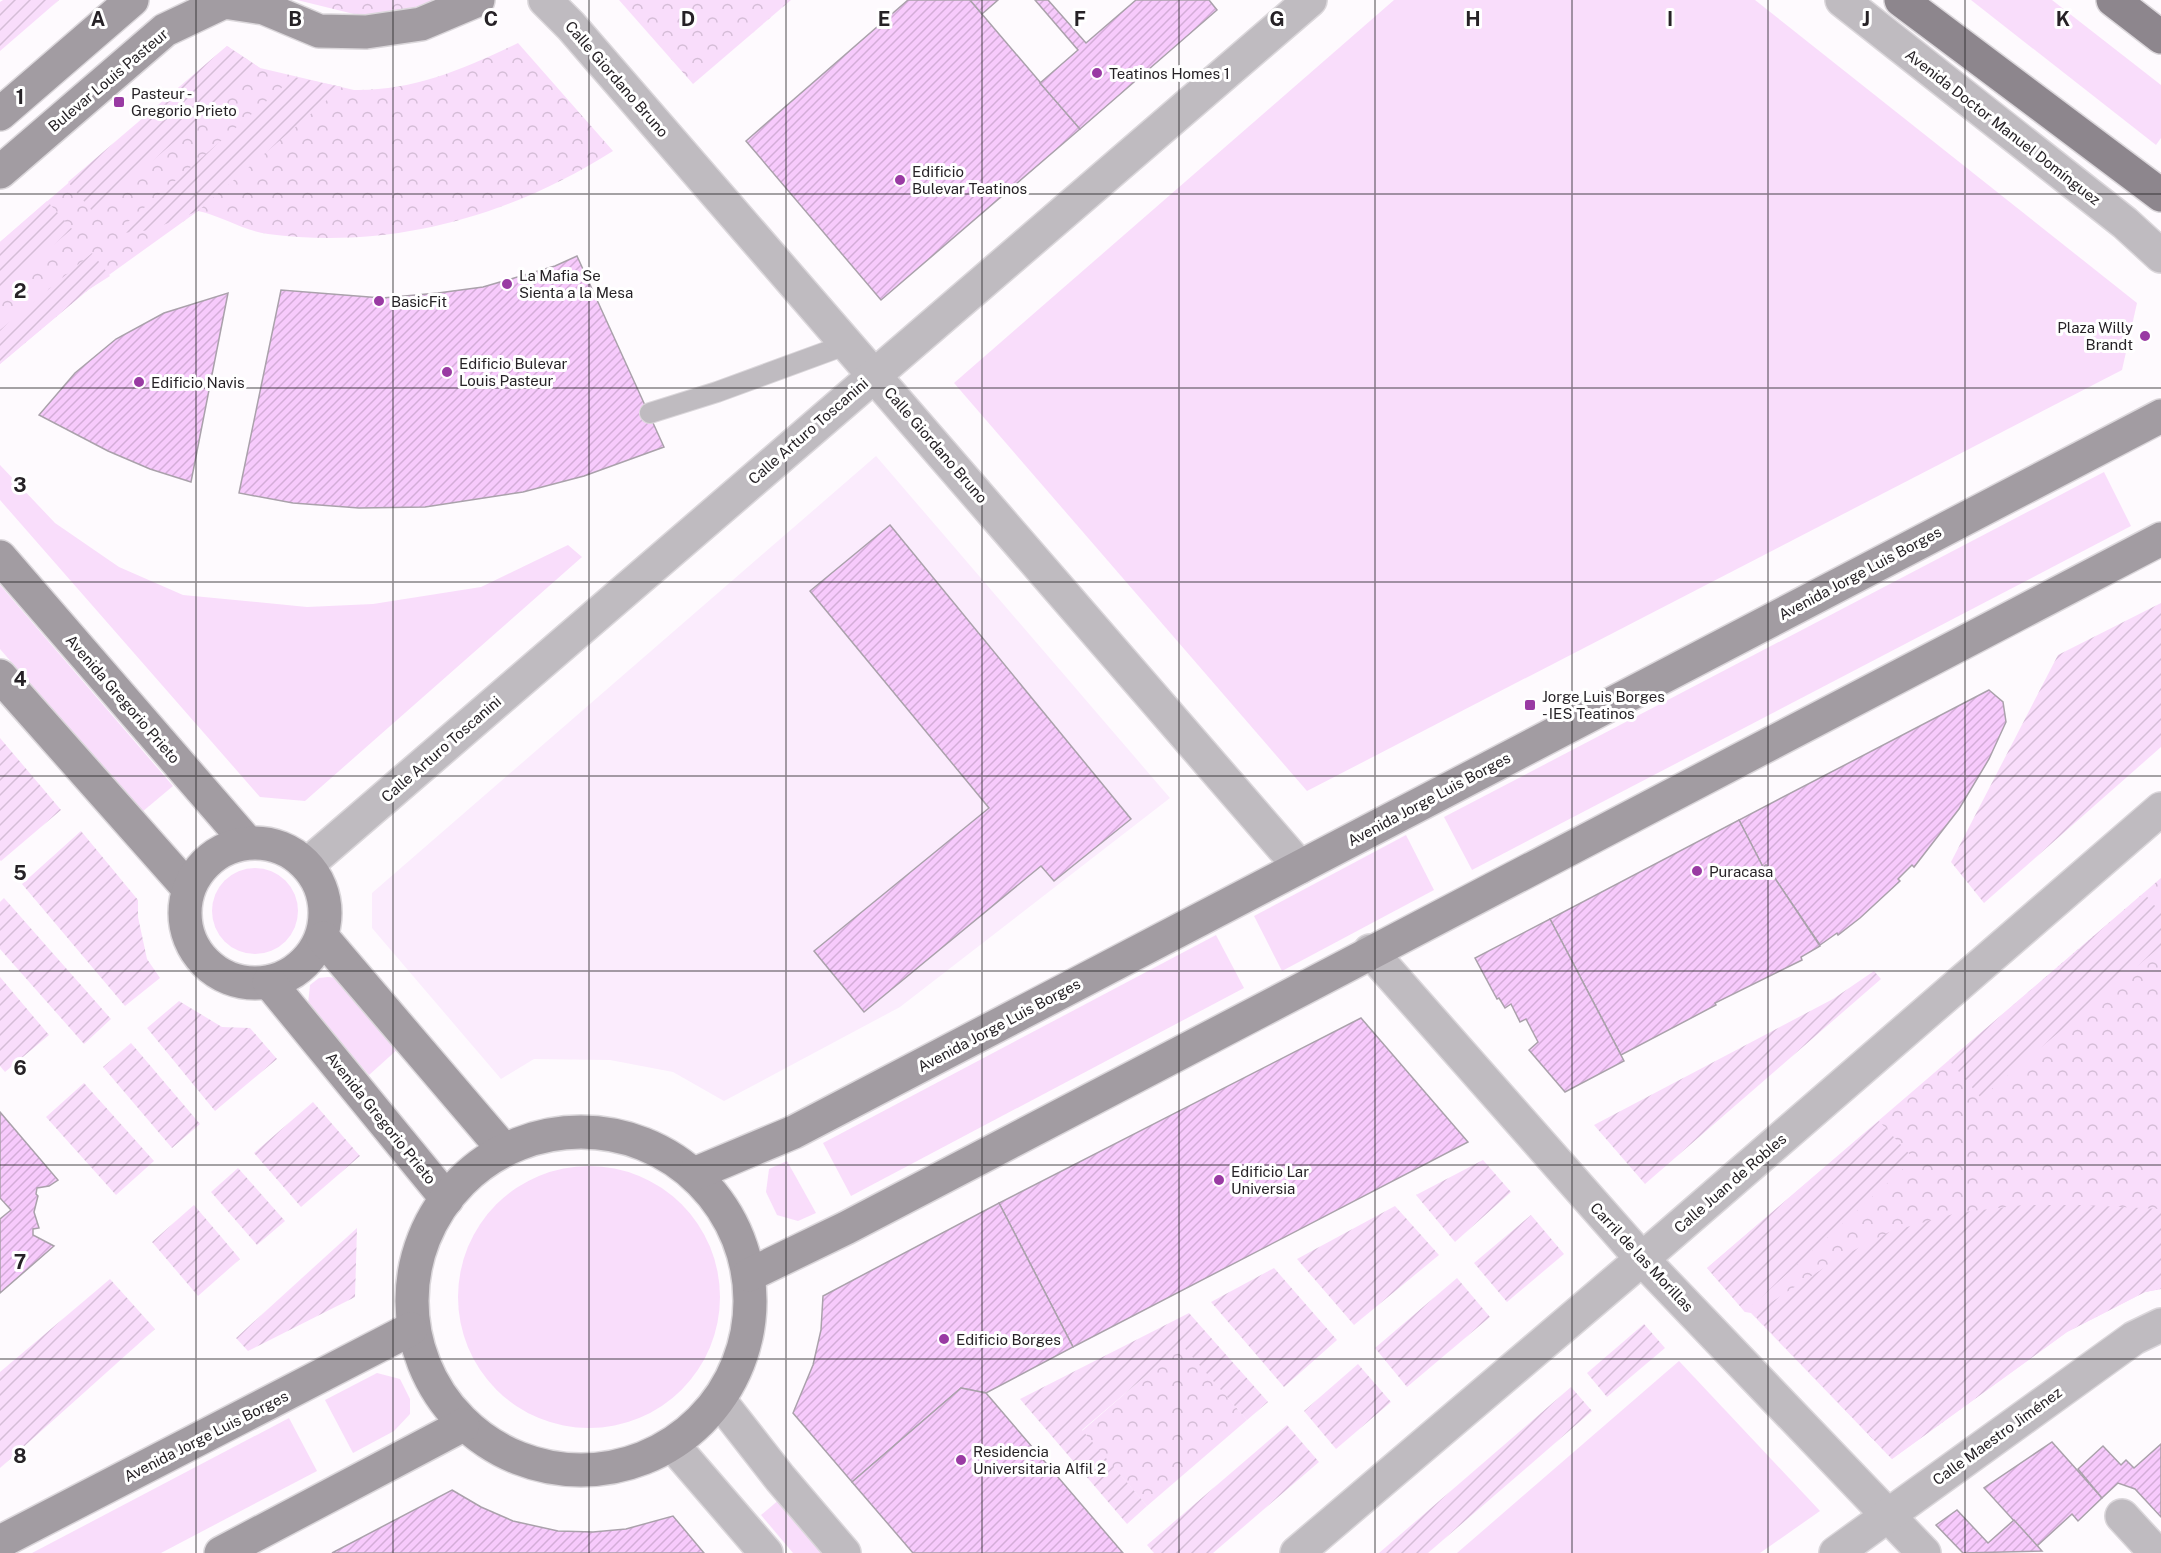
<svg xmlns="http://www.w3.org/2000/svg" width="2161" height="1553" viewBox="0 0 2161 1553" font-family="'Public Sans',sans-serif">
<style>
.built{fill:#fbecfd}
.grass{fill:#f9ddfb}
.park{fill:url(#park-crowns)}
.garden{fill:url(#garden-furrows)}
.building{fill:url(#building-hatch);stroke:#aaa1ab;stroke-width:1.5}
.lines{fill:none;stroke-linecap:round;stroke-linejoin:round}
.lane-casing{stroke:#dbd7db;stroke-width:22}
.street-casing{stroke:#dbd7db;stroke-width:36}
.secondary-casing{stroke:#dbd7db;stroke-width:36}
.primary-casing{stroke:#dbd7db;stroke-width:36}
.lane{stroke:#bfbbc0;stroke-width:20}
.street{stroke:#bfbbc0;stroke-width:33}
.secondary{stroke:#a29ca2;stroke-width:33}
.primary{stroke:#8d868d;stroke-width:33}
.grid{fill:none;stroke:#262226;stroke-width:1.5;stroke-opacity:0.55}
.poi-dot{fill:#993aa3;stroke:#fff;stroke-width:2}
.labels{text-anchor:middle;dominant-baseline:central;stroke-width:6;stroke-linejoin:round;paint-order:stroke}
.poi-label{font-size:15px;fill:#262226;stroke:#fff;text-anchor:start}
.street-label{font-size:15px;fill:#262226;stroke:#fff}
.grid-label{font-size:20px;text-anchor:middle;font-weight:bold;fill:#262226;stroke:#fff;stroke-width:6;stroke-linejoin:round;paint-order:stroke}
</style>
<defs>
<pattern id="park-crowns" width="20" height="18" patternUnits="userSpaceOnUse" patternTransform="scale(1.5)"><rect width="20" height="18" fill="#f9ddfb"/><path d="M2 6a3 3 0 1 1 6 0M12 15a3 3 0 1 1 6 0" fill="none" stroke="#d5bdd7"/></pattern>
<pattern id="garden-furrows" width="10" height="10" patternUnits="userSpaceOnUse" patternTransform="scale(1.5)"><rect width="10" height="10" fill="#f9ddfb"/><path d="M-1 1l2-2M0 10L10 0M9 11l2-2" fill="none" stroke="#d5bdd7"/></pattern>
<pattern id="building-hatch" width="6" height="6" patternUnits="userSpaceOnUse" patternTransform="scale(1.5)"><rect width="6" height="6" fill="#f7cafc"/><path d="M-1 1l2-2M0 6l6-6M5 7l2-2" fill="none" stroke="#d4add8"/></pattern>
</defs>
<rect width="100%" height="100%" fill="#fefafe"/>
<polygon class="built" points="876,456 1170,798 900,1007 724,1101 673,1072 610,1060 534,1059 501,1079 372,928 372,893"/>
<g class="grass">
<polygon points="1394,0 1755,0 2137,303 2122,370 1307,791 954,383"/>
<polygon points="1971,0 2052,0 2161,85 2161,138 2156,145"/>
<polygon points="0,465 55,523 119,567 183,595 307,607 373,604 481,587 568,545 582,557 305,801 260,797 0,500"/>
<polygon points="2104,472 2131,526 1472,870 1444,817"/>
<polygon points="0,585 173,786 142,812 0,649"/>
<polygon points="1406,835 1434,890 1282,971 1254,916"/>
<circle cx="255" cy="911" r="43"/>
<polygon points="1216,935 1244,988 851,1196 823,1143"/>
<polygon points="328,977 339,978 399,1048 369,1075 308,1004 310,985 319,978"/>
<polygon points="787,1161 816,1213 798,1221 777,1215 766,1192 769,1169"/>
<circle cx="589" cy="1297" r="131"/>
<polygon points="1679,1361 1820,1511 1760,1553 1457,1553"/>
<polygon points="377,1373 400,1379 410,1399 410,1414 394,1431 353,1453 325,1400"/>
<polygon points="289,1418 317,1471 161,1553 32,1553"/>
<polygon points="780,1499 826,1553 793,1553 761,1515"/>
</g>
<g class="park">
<polygon points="297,0 439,0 409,9 362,16"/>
<polygon points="619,0 791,0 693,84"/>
<path d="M 518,43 L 613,151 C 509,217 390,250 268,234 C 244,231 222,216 198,211 L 88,290 L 0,364 L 0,242 L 227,46 L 260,68 L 354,90 C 414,91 464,69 518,43 Z"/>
<polygon points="2161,878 2161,1289 2145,1292 2067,1332 1892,1459 1751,1313 1745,1312 1707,1268"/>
<polygon points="1182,1344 1247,1420 1147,1506 1082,1431"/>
</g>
<g class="garden">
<polygon points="3,0 59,0 0,51 0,2"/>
<polygon points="227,46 260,68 93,212 68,182"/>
<polygon points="294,77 342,87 198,211 151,230 114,234"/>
<polygon points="47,201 72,229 0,290 0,242"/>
<polygon points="92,253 110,276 88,290 0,364 0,330"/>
<polygon points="2161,603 2161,747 1984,903 1951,862 2058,655"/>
<polygon points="0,738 61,810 1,861 0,860"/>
<polygon points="81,831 138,900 138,917 147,959 160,978 125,1006 22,884"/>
<polygon points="2144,893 2161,913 2161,946 1981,1098 1949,1060"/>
<polygon points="4,898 111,1019 84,1044 0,949 0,902"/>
<polygon points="1874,971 1881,979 1645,1184 1594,1125 1833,999"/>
<polygon points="0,977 49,1035 5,1072 0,1066"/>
<polygon points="179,1001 222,1027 250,1028 277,1059 215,1111 147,1028"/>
<polygon points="131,1043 200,1124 172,1148 103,1067"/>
<polygon points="84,1083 154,1161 116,1195 46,1117"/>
<polygon points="313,1102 360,1156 301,1207 254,1153"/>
<polygon points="1879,1121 1914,1159 1745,1312 1707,1268"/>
<polygon points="1483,1160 1511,1192 1455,1242 1416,1195"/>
<polygon points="238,1168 285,1221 257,1245 211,1192"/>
<polygon points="194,1205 240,1259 198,1296 152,1242"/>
<polygon points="2023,1205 2082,1205 2161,1209 2161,1289 2145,1292 2067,1332 1892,1459 1756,1317 1770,1303 1839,1258 1889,1232 1957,1213"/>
<polygon points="1395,1206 1439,1255 1354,1325 1297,1259"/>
<polygon points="1531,1215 1564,1254 1507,1302 1474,1263"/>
<polygon points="357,1228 355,1297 248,1351 236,1338"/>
<polygon points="1274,1268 1337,1340 1284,1387 1211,1302"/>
<polygon points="1457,1278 1490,1317 1407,1387 1375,1348"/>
<polygon points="110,1279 155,1329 0,1468 0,1372"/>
<polygon points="1189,1313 1268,1402 1247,1420 1182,1345 1082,1430 1147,1506 1127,1524 1020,1399"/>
<polygon points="1644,1324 1665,1348 1607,1397 1587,1373"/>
<polygon points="1358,1364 1391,1402 1336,1449 1304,1411"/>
<polygon points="1571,1387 1592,1411 1428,1553 1379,1553"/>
<polygon points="1287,1425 1319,1462 1213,1553 1154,1553 1147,1545"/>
</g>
<g class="building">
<polygon points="908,0 970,0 1080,129 881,300 746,141"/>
<polygon points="970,0 998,0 982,14"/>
<polygon points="1035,0 1048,0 1086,43 1136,0 1209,0 1217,10 1080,129 1040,83 1078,50"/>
<polygon points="577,256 664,447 584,476 523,492 425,507 359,508 293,503 239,493 281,290 382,298 438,293 483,287 555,266"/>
<polygon points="228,293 191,482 150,469 108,451 39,415 75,373 116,339 164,313"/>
<polygon points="890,525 1131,819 1054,881 1041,866 864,1012 814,951 989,808 810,591"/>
<polygon points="1989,690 2003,702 2006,722 1989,759 1959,809 1914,867 1912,865 1898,879 1900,881 1860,918 1838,935 1837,933 1820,945 1766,865 1763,867 1739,820"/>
<polygon points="1739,820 1763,867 1766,865 1820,946 1801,957 1802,960 1715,1003 1716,1005 1621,1055 1550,919"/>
<polygon points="1550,919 1624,1061 1565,1092 1529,1050 1538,1042 1526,1019 1520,1022 1511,1004 1505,1008 1499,998 1497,999 1475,958"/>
<polygon points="1361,1018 1468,1142 1073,1347 999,1203"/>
<polygon points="0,1112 58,1180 49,1186 37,1188 36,1194 38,1196 34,1212 39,1228 33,1229 33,1235 54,1246 0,1293 0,1219 11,1210 0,1198"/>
<polygon points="999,1203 1073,1347 986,1393 961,1388 852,1482 793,1413 813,1365 821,1330 823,1296"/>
<polygon points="961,1388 986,1393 1123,1553 913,1553 852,1482"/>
<polygon points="2052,1442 2102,1498 2078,1521 2072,1514 2037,1546 1984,1488"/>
<polygon points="2161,1444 2161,1517 2135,1489 2118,1483 2102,1498 2078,1469 2103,1446 2121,1465 2126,1460 2134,1468"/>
<polygon points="452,1490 481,1507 513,1521 558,1531 593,1532 626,1529 673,1516 704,1553 332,1553"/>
<polygon points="1957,1510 1988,1543 2014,1520 2042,1551 1963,1553 1936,1525"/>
</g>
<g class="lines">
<g class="lane-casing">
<polyline id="lane" points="650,413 717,392 848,344"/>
</g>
<g class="street-casing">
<g id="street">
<polyline points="545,0 571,26 1300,867"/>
<polyline points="1842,0 2125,223 2161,256"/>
<polyline points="308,864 1310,0"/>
<polyline points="1370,951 1642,1259 1924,1553"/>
<polyline points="719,1400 780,1478 844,1553"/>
<polyline points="672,1444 766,1553"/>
<polyline points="2122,1516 2156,1553"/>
<polyline points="1297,1553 1642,1259 2161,809"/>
<polyline points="1836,1553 2134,1338 2161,1325"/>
</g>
</g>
<g class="secondary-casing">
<g id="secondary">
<polyline points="0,114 132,0"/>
<polyline points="0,172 165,30 224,2 264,8 319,31 366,32 421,24 478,0"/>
<polyline points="0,557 246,841"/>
<polyline points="0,676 188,888"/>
<circle cx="255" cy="913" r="70"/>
<polyline points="323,938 504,1150"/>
<polyline points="269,982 447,1199"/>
<circle cx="581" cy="1301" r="169"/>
<polyline points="694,1174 794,1132 2161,416"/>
<polyline points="749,1275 846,1228 2161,539"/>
<polyline points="0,1542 411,1329"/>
<polyline points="221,1553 463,1425"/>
</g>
</g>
<g class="primary-casing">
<g id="primary">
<polyline points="1901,0 2161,195"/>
<polyline points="2113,0 2161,37"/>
</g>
</g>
<use href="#lane" class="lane"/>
<use href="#street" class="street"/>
<use href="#secondary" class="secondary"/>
<use href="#primary" class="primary"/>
</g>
<path class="grid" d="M 196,0 L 196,1553M 393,0 L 393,1553M 589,0 L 589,1553M 786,0 L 786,1553M 982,0 L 982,1553M 1179,0 L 1179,1553M 1375,0 L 1375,1553M 1572,0 L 1572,1553M 1768,0 L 1768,1553M 1965,0 L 1965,1553M 0,194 L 2161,194M 0,388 L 2161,388M 0,582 L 2161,582M 0,776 L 2161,776M 0,971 L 2161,971M 0,1165 L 2161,1165M 0,1359 L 2161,1359"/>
<g class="poi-dot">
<circle cx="1097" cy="73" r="6"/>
<rect x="113" y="96" width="12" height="12" rx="3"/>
<circle cx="900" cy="180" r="6"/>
<circle cx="507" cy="284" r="6"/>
<circle cx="379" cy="301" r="6"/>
<circle cx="2145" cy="336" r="6"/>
<circle cx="447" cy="372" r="6"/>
<circle cx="139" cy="382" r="6"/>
<rect x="1524" y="699" width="12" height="12" rx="3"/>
<circle cx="1697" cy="871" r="6"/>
<circle cx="1219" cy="1180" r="6"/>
<circle cx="944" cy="1339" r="6"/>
<circle cx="961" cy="1460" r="6"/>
</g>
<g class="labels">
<g class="poi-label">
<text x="1109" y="73">Teatinos Homes 1</text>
<text x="131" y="93">Pasteur -<tspan x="131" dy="17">Gregorio Prieto</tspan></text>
<text x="912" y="171">Edificio<tspan x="912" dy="17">Bulevar Teatinos</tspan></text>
<text x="519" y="275">La Mafia Se<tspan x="519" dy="17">Sienta a la Mesa</tspan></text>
<text x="391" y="301">BasicFit</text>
<text x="2133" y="327" text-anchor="end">Plaza Willy<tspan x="2133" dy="17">Brandt</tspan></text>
<text x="459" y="363">Edificio Bulevar<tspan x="459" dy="17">Louis Pasteur</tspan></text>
<text x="151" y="382">Edificio Navis</text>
<text x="1542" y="696">Jorge Luis Borges<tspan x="1542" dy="17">- IES Teatinos</tspan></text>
<text x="1709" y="871">Puracasa</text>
<text x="1231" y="1171">Edificio Lar<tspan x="1231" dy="17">Universia</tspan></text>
<text x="956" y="1339">Edificio Borges</text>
<text x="973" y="1451">Residencia<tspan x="973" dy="17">Universitaria Alfil 2</tspan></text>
</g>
<g class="street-label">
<text transform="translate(617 79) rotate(49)">Calle Giordano Bruno</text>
<text transform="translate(108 80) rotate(-40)">Bulevar Louis Pasteur</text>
<text transform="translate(2003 127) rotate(38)">Avenida Doctor Manuel Domínguez</text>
<text transform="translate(808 431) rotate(-41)">Calle Arturo Toscanini</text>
<text transform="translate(936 445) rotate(49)">Calle Giordano Bruno</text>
<text transform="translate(1860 573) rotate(-28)">Avenida Jorge Luis Borges</text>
<text transform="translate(123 699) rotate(49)">Avenida Gregorio Prieto</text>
<text transform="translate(441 749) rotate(-41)">Calle Arturo Toscanini</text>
<text transform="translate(1429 799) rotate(-28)">Avenida Jorge Luis Borges</text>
<text transform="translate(999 1025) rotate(-28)">Avenida Jorge Luis Borges</text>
<text transform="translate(381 1118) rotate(51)">Avenida Gregorio Prieto</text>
<text transform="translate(1730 1183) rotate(-41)">Calle Juan de Robles</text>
<text transform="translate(1642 1257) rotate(47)">Carril de las Morillas</text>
<text transform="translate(206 1436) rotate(-27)">Avenida Jorge Luis Borges</text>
<text transform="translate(1997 1436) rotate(-36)">Calle Maestro Jiménez</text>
</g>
</g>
<g class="grid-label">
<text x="98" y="26">A</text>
<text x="295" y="26">B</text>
<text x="491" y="26">C</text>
<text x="688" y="26">D</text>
<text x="884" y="26">E</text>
<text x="1080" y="26">F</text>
<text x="1277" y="26">G</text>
<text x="1473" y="26">H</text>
<text x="1670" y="26">I</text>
<text x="1866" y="26">J</text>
<text x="2063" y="26">K</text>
<text x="20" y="104">1</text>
<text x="20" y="298">2</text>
<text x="20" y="492">3</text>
<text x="20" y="686">4</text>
<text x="20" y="880">5</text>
<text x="20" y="1075">6</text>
<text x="20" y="1269">7</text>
<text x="20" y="1463">8</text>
</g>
</svg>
